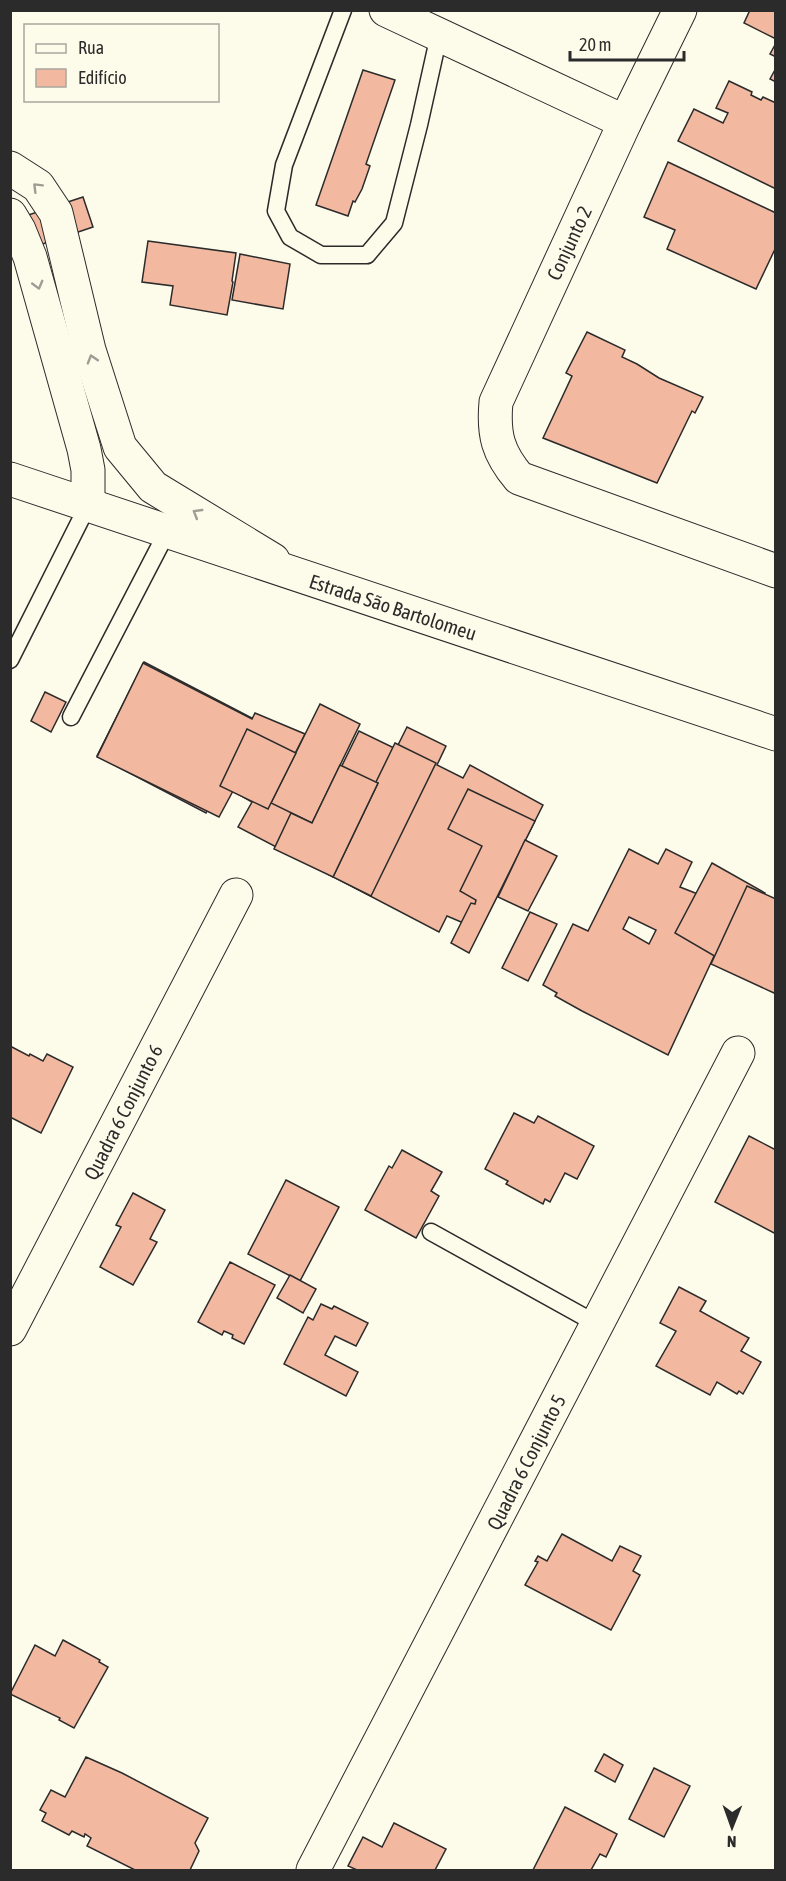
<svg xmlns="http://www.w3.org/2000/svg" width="786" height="1881" viewBox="0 0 786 1881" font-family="'Asap Condensed',sans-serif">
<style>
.building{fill:#f2b8a0;stroke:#2b2b2b;stroke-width:1.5;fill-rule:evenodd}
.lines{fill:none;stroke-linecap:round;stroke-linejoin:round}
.lane-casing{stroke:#2b2b2b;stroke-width:19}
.street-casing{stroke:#2b2b2b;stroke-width:35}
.secondary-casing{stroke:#2b2b2b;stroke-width:35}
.lane{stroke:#fdfbea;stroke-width:16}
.street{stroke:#fdfbea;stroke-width:33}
.secondary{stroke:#fdfbea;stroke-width:33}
.oneway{stroke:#9e9d94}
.labels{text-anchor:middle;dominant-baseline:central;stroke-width:4.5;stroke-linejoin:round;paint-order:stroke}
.street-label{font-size:20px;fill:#2b2b2b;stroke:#fdfbea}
</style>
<rect width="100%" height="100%" fill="#fdfbea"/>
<g class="building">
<polygon points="750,10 776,10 776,39 744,23"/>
<polygon points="776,43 776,57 770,54"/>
<polygon points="776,68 776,82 770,79"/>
<polygon points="363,70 395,80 366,164 370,166 362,189 355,202 353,201 348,216 316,205"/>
<polygon points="729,81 752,92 751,95 761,100 763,97 776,103 776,189 678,141 694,109 723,123 728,113 716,108"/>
<polygon points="668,162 776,213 776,247 756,289 667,249 675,230 644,217"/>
<polygon points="83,197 93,227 10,255 10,221"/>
<polygon points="148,241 236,253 232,281 233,282 227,315 170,305 173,286 142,282"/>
<polygon points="240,254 290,264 283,309 232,300"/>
<polygon points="587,332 625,350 622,357 637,364 659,378 703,397 695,413 692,411 657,483 543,438 572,376 566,373"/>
<polygon points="144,662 252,718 206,813 97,756"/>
<polygon points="143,663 252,719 255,713 305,734 282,779 325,800 359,731 396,749 407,727 446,746 437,765 463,778 470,765 543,805 480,930 447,916 439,932 238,827 252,802 233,791 219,817 97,757"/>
<polygon points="45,692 66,702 51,732 31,721"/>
<polygon points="320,704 360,724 312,823 271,803"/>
<polygon points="247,729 296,753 268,809 220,786"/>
<polygon points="395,743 436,763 371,896 333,877 378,783 376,782"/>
<polygon points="340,765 378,783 333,877 274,849 291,813 312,823"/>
<polygon points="468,789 535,821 469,953 451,943 471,903 475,904 476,900 460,891 482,846 448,829"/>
<polygon points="525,840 557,856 528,911 498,897"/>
<path d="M 629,849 L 658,864 L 666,849 L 692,862 L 680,887 L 736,909 L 668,1055 L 582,1011 L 555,996 L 557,993 L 543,985 L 573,924 L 588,931 ZM 629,917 L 656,930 L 649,944 L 623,929 Z"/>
<polygon points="712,863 765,893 723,961 675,933"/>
<polygon points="747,886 776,899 776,990 774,993 711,964"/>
<polygon points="530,912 557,924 528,981 502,968"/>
<polygon points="10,1046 29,1056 30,1054 43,1061 47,1054 73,1067 41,1133 10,1117"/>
<polygon points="514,1113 534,1123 538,1116 594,1146 577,1179 565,1173 550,1202 545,1199 543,1204 506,1184 508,1181 485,1169"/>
<polygon points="749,1136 776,1150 776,1234 715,1202"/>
<polygon points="402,1150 442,1172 431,1191 439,1196 416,1238 365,1210 389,1166 392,1168"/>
<polygon points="286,1180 339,1207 300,1281 248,1254"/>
<polygon points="133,1193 165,1210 150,1239 157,1242 133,1285 100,1267 121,1227 116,1225"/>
<polygon points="230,1262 275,1285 244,1344 232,1338 233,1335 224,1331 222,1335 198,1322"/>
<polygon points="290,1275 316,1289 303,1313 277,1298"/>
<polygon points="679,1287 706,1301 700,1311 749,1338 741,1351 761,1362 743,1394 739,1391 737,1394 717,1382 710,1395 656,1366 676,1331 660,1323"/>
<polygon points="321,1304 332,1309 334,1306 368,1323 356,1346 335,1336 325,1355 358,1372 346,1396 284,1364 308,1317 313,1320"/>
<polygon points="562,1534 612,1561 620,1546 641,1556 633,1571 640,1575 611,1630 525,1585 538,1562 535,1561 538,1556 547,1561"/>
<polygon points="63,1640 100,1660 99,1662 108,1667 74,1728 59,1720 60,1718 10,1694 35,1645 55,1656"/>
<polygon points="604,1754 623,1765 615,1782 595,1771"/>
<polygon points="86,1757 122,1773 208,1818 195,1843 199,1851 190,1870 135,1870 87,1846 91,1838 85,1834 84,1837 72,1831 69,1835 42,1821 46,1813 40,1810 51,1790 65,1797"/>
<polygon points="654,1768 690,1786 664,1837 629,1819"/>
<polygon points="565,1807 617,1834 606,1857 600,1854 591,1870 533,1870"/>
<polygon points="394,1823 446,1849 435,1870 357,1870 348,1866 363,1837 382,1847"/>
</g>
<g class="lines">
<g class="lane-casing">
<g id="lane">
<polyline points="343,10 284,165 276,211 290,237 321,255 367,255 394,223 419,125 439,35"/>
<polyline points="10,660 88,505"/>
<polyline points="71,717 167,532"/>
<polyline points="431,1232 597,1324"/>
</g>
</g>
<g class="street-casing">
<g id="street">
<polyline points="386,10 625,122"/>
<path d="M 680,10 L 625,122 L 496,402 C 493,435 498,453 519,478 L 776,571"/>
<polyline points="10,168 38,186 56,213 89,350 120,447 153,487 273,560"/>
<polyline points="10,215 19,230 30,257 84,449 88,470 88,505"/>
<polyline points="10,1329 236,895"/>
<polyline points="313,1870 738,1053"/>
</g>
</g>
<g class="secondary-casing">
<polyline id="secondary" points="10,479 776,734"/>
</g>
<use href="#lane" class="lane"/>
<use href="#street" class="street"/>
<use href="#secondary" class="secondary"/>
</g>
<defs><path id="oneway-chevron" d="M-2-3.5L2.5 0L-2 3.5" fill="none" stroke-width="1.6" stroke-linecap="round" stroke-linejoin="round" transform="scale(1.5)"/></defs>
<g class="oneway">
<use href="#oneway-chevron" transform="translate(37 187) rotate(-135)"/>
<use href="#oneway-chevron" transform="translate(38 285) rotate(75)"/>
<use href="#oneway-chevron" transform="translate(92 359) rotate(-107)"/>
<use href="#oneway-chevron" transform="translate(197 513) rotate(-149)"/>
</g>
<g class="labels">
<g class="street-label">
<text transform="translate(569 243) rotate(-65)">Conjunto 2</text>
<text transform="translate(393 607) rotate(18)">Estrada São Bartolomeu</text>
<text transform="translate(123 1112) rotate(-63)">Quadra 6 Conjunto 6</text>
<text transform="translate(526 1462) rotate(-63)">Quadra 6 Conjunto 5</text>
</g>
</g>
<rect width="786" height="1881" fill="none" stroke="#2b2b2b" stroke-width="24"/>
<rect x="24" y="24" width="195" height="78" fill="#fdfbea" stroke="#a9a89e" stroke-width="1.5"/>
<rect x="36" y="44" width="30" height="9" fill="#fdfbea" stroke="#a9a89e" stroke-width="1.5"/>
<text x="78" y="54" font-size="18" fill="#2b2b2b">Rua</text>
<rect x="36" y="69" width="30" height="18" fill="#f2b8a0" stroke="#a9a89e" stroke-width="1.5"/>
<text x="78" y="84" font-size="18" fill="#2b2b2b">Edifício</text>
<g transform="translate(732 1827) rotate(181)" stroke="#fdfbea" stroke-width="4.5" paint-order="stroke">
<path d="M0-4.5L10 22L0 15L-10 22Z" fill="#2b2b2b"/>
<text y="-9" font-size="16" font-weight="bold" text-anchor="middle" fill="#2b2b2b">N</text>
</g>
<path d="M570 51v9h114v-9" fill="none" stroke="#2b2b2b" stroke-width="3"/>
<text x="579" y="51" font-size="18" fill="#2b2b2b" stroke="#fdfbea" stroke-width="4.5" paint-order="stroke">20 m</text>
</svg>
